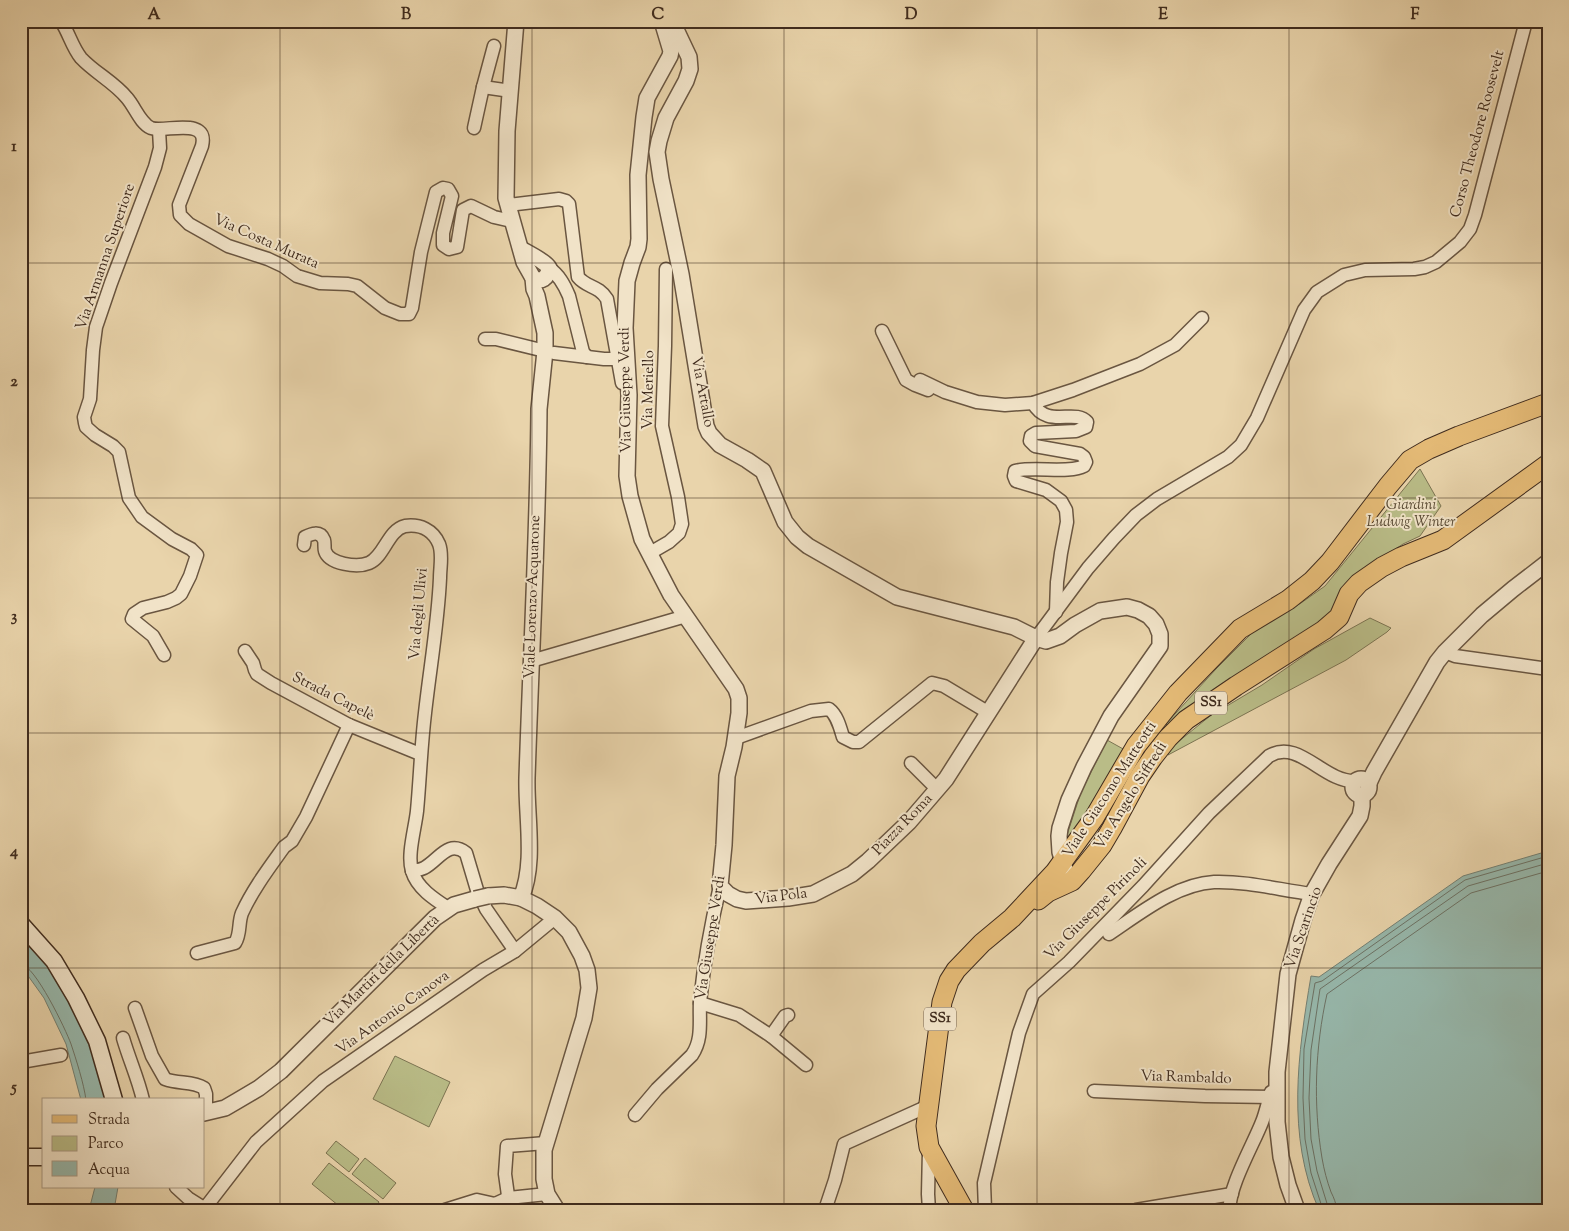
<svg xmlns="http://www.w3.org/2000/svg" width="1569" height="1231" viewBox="0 0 1569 1231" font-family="'Sorts Mill Goudy',serif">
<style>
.green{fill:#b9bc87;stroke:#7c7452}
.water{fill:#97b8ac;stroke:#748073}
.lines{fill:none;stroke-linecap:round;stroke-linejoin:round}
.shore{stroke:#6c7265;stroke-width:1}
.minor-casing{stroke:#6a5641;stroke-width:15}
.tertiary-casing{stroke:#6a5641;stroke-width:18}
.secondary-casing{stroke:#402c1e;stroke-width:19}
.primary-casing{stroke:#402c1e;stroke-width:21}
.minor{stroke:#f1e3c8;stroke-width:12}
.tertiary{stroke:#f1e3c8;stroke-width:15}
.secondary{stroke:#f1e3c8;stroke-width:16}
.primary{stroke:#e4ba76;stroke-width:19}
.tertiary-bridge-casing{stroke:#6a5641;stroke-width:18;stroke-linecap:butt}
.tertiary-bridge{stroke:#f1e3c8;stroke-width:15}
.grid{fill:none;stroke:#402c1e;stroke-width:1;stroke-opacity:0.55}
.labels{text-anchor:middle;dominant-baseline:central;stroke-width:4;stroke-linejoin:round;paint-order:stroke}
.shield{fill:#f1e3c8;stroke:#756351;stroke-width:1}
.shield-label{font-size:14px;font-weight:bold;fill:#402c1e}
.street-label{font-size:15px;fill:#402c1e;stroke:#f1e3c8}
.park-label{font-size:15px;font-style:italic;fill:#584933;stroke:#f1e3c8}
.neatline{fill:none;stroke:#402c1e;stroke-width:2}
.grid-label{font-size:16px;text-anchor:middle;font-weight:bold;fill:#402c1e}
</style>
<rect width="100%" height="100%" fill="#e9d4ab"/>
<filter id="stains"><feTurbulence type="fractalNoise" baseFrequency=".004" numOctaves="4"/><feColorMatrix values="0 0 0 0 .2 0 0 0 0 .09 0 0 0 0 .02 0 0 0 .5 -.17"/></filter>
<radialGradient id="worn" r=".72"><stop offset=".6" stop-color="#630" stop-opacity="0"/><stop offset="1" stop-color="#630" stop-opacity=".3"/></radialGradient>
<g class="green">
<polygon points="1420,469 1441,506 1420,536 1403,544 1363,571 1333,614 1171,729 1166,724 1216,669 1255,630 1301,603 1325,586"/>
<polygon points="1370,618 1391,628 1387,632 1346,660 1168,755 1168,750 1210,716 1262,685 1314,649"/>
<polygon points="1107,740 1125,750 1092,807 1067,841 1067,835 1081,792"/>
<polygon points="395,1056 450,1082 429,1127 373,1099"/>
<polygon points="336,1141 359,1159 349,1172 326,1153"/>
<polygon points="365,1158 396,1183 383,1199 352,1174"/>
<polygon points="329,1163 379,1202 374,1210 344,1210 312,1184"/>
</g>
<g class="water">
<path d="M 1548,851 L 1548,1210 L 1319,1210 C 1286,1136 1298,1053 1311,976 L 1319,977 L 1463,876 Z"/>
<polygon points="21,931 51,965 88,1029 108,1100 81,1100 66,1044 44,998 21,966"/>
<polygon points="95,1187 118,1187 114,1210 89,1210"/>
</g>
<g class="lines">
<g class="shore">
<path d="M 21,964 C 35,965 66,1030 71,1044 C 76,1059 84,1084 86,1100"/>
<polyline points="1323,1210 1311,1173 1305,1139 1303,1098 1304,1049 1315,983 1322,981 1465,880 1548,856"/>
<polyline points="1329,1210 1317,1171 1311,1139 1309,1098 1311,1050 1320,989 1468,886 1548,863"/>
<path d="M 1337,1210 C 1336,1203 1334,1198 1331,1192 C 1327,1181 1324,1170 1322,1158 C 1313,1104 1315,1048 1327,994 L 1471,893 L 1548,871"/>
</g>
<g class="minor-casing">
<g id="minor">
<path d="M 61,21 C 69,33 72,47 81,58 C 95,73 114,82 127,98 C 135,107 140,123 151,128 C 164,133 209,116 202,146 L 179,205 L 180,215 L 189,224 L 228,246 L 268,259 L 283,266 L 297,276 L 320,283 L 348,284 L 357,286 L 385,308 L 400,314 L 409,314 L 412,308 L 421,252 L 436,192 L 443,188 L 448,189 L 452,196 L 443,233 L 443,245 L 449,249 L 457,247 L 463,210 L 471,206 L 494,217 L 512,221"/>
<polyline points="494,46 483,87 511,91"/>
<polyline points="474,128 483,87"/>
<polyline points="159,130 160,148 155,167 111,283 96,327 93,350 90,399 84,417 85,423 86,427 95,435 113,446 119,452 129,498 142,517 172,539 191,549 197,555 190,576 181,594 176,598 167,602 143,608 134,614 132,619 153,636 164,655"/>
<path d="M 508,205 L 559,199 L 566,201 L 569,204 L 578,277 C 587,288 598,285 607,299 L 622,383"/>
<path d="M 549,268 C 559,275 564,284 569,296 L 583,352 L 587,357"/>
<polyline points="882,331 906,380 915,385 928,390"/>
<polyline points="485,339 496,339 545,351"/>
<polyline points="554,353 604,359 617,359"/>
<polyline points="920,380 945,392 977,402 1005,405 1033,403 1073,390 1140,364 1175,345 1202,318"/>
<path d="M 1033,403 C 1047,429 1075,408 1087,422 L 1086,427 L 1076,431 L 1036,433 L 1031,436 L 1030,441 L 1035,446 L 1080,454 L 1084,457 L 1086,462 L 1084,466 C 1069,474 1034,466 1015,471 L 1014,476 L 1016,481 L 1046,490 L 1061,501 L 1066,510 L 1067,522 L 1061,553 L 1057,582 L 1056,612"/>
<path d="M 304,545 L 305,537 C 311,534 320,530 324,540 C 325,543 324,548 325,551 C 329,564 357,568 369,563 C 384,557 388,530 405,526 C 420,524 433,530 439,544 C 443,554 440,567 440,578 C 438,623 430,668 425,713 C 421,746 420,779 417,811 C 415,829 407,855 412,871 C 417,888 434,899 448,908"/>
<polyline points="650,553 669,542 679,533 682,524 678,497 662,426 665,346 666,269"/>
<polyline points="1036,638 1088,568 1114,538 1136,515 1157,499 1228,457 1241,445 1257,418 1304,310 1317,292 1344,275 1365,270 1414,269 1425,267 1436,262 1460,242 1470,229 1475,215 1526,21"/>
<polyline points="245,651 253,663 255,670 257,674 271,683 349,725 420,754"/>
<polyline points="1445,652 1455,656 1548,669"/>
<polyline points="531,661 686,616"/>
<path d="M 736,738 L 811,711 L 829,709 C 837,715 840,727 843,737 L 853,742 L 859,742 L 932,683 L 944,686 L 989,713"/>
<polyline points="911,763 937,789"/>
<path d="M 412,871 C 416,870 420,870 424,868 C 439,860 448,839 466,853 L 477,890 L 486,909 L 515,951"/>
<path d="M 1109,934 C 1139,914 1176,884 1214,882 C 1247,881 1280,890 1312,894"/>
<path d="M 197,953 L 235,943 C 241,934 238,923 242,913 C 253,889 269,868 284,847 L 292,841 L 306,817 L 349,725"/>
<polyline points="700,1003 739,1015 771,1036 806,1065"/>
<path d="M 135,1008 L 152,1056 L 165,1079 C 178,1084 193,1081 204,1088 L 206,1094 L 206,1112"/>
<polyline points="771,1036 785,1016 788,1015"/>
<path d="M 123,1038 C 129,1059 138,1078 143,1100"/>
<polyline points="21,1062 61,1055"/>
<polyline points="1094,1091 1205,1096 1277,1097"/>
<path d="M 635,1115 L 657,1089 L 692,1055 C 703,1039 699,1021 700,1002 C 704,963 711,924 720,886"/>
<polyline points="929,1150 928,1194 929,1210"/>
<polyline points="176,1187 188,1198 207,1210"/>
<polyline points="205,1208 256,1142 323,1081 483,970 515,951 555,918"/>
<polyline points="445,1210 477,1200 495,1204 508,1198 547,1194"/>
<polyline points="510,1210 505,1174 507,1146 546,1143"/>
<polyline points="825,1210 835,1180 844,1144 928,1106"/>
<path d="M 985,1210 L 984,1183 L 1019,1033 L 1033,994 L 1069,962 L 1143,886 L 1209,813 L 1269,756 C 1299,738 1324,783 1356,781"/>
<polyline points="1136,1210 1232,1194"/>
<path d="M 1230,1210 C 1227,1190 1254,1143 1262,1122 C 1266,1112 1268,1101 1271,1092"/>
</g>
</g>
<g class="tertiary-casing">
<g id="tertiary">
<path d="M 516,21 L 507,131 L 506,198 L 524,262 L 533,278 L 534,289 L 537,296 L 545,333 L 545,351 L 539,409 C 538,532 531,655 527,778 C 526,816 536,863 521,898"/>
<polyline points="662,21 671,51 670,56 647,98 644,117 638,175 639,239 638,247 632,263 627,281 625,328 629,395 627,476 630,496 642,539 671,595 736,689 739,698 739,713 734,747 727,776 724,845 720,886 728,894 737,899 746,901 788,898 813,894 852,874 868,861 909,822 946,779 1036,638"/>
<polyline points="672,21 689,57 690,69 686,81 666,118 659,141 657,152 661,179 681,274 706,426 709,433 720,445 747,460 763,471 785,522 797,537 808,546 897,597 1014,627 1036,638 1046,641 1060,636 1075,625 1100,611 1127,607 1138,610 1149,616 1156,624 1160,634 1160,646 1111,716 1084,767 1069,800 1060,828 1059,836 1060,852 1066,873"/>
<path d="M 521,249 C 528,253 546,262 549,268 C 548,278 541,283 533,278"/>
<circle cx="1361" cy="787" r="8"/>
<polyline points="1368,785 1374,772 1437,662 1445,652 1482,615 1513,589 1548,562"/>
<polyline points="488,896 504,895 521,898 537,906 555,918 569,932 582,956 587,970 589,988 584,1018 544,1150 544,1179 547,1194 557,1210"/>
<polyline points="204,1113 225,1108 237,1101 259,1088 281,1071 435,918 454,905 475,899"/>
<polyline points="1297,1210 1288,1185 1281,1157 1277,1122 1277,1072 1288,974 1303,920 1312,894 1329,864 1360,816 1362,806 1362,795"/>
</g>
</g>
<g class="secondary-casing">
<g id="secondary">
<polyline points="21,924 54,961 76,998 97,1041 114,1100"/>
<polyline points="21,1157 44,1157"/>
</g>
</g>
<g class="primary-casing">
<g id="primary">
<polyline points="1038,900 1048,892 1072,881 1081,871 1102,845 1112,828 1140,776 1153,757 1168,738 1186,720 1236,686 1324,630 1339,617 1349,594 1359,583 1382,567 1401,557 1443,540 1548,464"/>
<polyline points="964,1210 929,1147 926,1126 942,1002 949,981 956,970 982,943 1012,918 1055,872 1094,818 1136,746 1178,693 1240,629 1288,600 1312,581 1330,562 1388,486 1410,460 1429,449 1459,436 1548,403"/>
</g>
</g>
<use href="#minor" class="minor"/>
<use href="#tertiary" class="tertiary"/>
<use href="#secondary" class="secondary"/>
<use href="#primary" class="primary"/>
<g class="tertiary-bridge-casing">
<polyline id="tertiary-bridge" points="475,899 488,896"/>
</g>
<use href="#tertiary-bridge" class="tertiary-bridge"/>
</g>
<path class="grid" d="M 280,21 L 280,1210M 532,21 L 532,1210M 784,21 L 784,1210M 1037,21 L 1037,1210M 1289,21 L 1289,1210M 21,263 L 1548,263M 21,498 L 1548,498M 21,733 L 1548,733M 21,968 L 1548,968"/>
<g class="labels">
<g class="shield">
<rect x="1195" y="691.5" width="32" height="23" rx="4"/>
<rect x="924" y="1007.5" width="32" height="23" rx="4"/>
</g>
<g class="shield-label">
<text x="1211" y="703">SS1</text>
<text x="940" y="1019">SS1</text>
</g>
<g class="street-label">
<text transform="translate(1478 134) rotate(-75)">Corso Theodore Roosevelt</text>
<text transform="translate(266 242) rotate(24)">Via Costa Murata</text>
<text transform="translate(106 257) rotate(-71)">Via Armanna Superiore</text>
<text transform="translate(626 390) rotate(-91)">Via Giuseppe Verdi</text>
<text transform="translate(649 390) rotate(-89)">Via Meriello</text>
<text transform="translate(702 392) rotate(79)">Via Artallo</text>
<text transform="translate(533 597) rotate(-88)">Viale Lorenzo Acquarone</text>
<text transform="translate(419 614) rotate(-85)">Via degli Ulivi</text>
<text transform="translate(333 697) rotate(27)">Strada Capelè</text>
<text transform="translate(1110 790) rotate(-57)">Viale Giacomo Matteotti</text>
<text transform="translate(1131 796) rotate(-58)">Via Angelo Siffredi</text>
<text transform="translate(903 825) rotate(-46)">Piazza Roma</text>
<text transform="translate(781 897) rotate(-7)">Via Pola</text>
<text transform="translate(1096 909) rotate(-45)">Via Giuseppe Pirinoli</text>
<text transform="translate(1304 928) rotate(-71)">Via Scarincio</text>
<text transform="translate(711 938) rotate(-81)">Via Giuseppe Verdi</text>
<text transform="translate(382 971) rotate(-44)">Via Martiri della Libertà</text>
<text transform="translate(393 1013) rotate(-35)">Via Antonio Canova</text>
<text transform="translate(1186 1078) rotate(2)">Via Rambaldo</text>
</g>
<g class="park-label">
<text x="1411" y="505">Giardini<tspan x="1411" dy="17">Ludwig Winter</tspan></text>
</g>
</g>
<rect width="1569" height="1231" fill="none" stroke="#e9d4ab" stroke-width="55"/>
<rect x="42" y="1098" width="162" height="90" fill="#f1e3c8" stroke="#aa9a84"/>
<rect x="52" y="1115" width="25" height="8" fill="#e4ba76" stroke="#aa9a84"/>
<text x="88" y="1124" font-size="15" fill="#402c1e">Strada</text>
<rect x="52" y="1136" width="25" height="15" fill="#b9bc87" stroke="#aa9a84"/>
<text x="88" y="1148" font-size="15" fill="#402c1e">Parco</text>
<rect x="52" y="1161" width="25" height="15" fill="#97b8ac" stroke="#aa9a84"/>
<text x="88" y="1174" font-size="15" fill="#402c1e">Acqua</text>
<rect x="28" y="28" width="1514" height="1176" class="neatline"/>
<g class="grid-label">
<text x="154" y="19">A</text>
<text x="406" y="19">B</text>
<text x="658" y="19">C</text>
<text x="911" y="19">D</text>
<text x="1163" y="19">E</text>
<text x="1415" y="19">F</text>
<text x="14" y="151">1</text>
<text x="14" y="386">2</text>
<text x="14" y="621">3</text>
<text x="14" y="856">4</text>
<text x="14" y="1092">5</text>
</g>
<rect width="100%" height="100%" filter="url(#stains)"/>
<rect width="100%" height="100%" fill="url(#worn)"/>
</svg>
